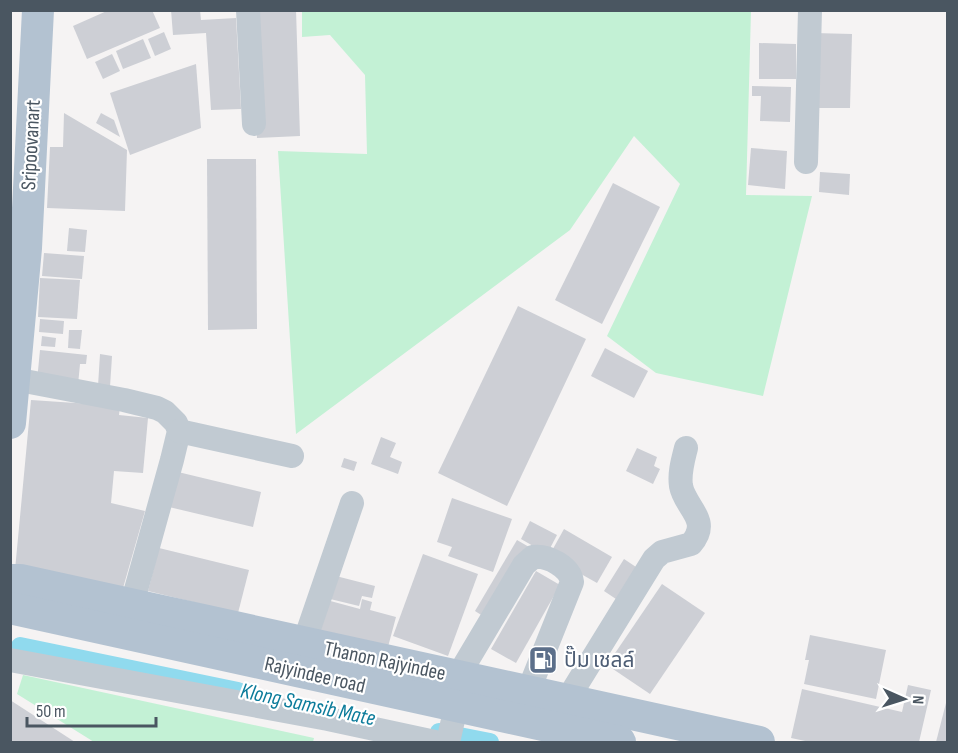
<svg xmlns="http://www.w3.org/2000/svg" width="958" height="753" viewBox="0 0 958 753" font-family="'Sofia Sans Condensed','Noto Sans Thai',sans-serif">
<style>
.green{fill:#c3f1d5}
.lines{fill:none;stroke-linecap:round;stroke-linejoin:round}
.canal{stroke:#90daee;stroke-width:18}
.building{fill:#cdcfd5}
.minor{stroke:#c1cad2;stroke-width:24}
.major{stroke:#b3c2d1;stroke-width:32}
.labels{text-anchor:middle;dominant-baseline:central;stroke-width:4.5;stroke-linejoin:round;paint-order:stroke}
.street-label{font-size:21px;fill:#4a5661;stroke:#fff}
.service-label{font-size:21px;fill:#4e5e75;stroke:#fff;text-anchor:start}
.water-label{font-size:22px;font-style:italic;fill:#0c7c9b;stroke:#fff}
</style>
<rect width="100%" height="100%" fill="#f5f3f3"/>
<g class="green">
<polygon points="302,11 751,11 746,195 812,196 763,396 656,373 607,336 680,184 634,136 570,230 296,434 278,151 367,154 365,75 330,35 302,37"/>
<polygon points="23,675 314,738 313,742 94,742 17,694"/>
</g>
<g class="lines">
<g class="canal">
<polyline points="20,646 238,691"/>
<polyline points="439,732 490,742"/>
</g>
</g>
<g class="building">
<polygon points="109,10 152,10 160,28 87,59 73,26"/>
<polygon points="171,10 200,10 201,20 236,18 241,109 211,110 206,33 173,35"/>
<polygon points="251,10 296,10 300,136 257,138"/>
<polygon points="164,32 171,49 155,56 148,39"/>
<polygon points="814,33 852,34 850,108 812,108"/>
<polygon points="143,39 151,58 123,69 116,51"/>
<polygon points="759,43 796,44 796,79 759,79"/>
<polygon points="112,54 120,71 103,79 95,62"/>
<polygon points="196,64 201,128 130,155 110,93"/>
<polygon points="752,86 791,87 790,122 760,121 761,96 752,96"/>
<polygon points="64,113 127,150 125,211 47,208 50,147 63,147"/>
<polygon points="101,113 114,120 120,137 96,123"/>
<polygon points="751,148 787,151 785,189 748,185"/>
<polygon points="207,159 256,159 257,329 208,330"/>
<polygon points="820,172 850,174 849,195 819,192"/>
<polygon points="613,183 660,207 602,324 555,300"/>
<polygon points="69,228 87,230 85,252 67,251"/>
<polygon points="44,253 84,256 82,279 42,276"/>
<polygon points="40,278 80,280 77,319 38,317"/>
<polygon points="518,306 586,339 507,506 438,473"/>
<polygon points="40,319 64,321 63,334 39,332"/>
<polygon points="69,330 82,330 80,349 68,348"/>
<polygon points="42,336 56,338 55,347 41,346"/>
<polygon points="605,348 648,371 634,398 591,376"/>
<polygon points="40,350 87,355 86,364 80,364 78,385 37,381"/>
<polygon points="100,354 112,356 110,387 98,386"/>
<polygon points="31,400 120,406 119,415 148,418 143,473 114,471 111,503 145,511 121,595 15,570"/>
<polygon points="381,437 396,443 390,457 402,462 398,474 371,464"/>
<polygon points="637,448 657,457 654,466 660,469 653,484 626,471"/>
<polygon points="344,458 357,462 354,471 341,467"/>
<polygon points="178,472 261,492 253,527 169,507"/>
<polygon points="452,498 512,519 493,572 448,556 452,547 437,542"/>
<polygon points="530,521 557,535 547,554 521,539"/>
<polygon points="564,529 612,557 597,583 549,556"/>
<polygon points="517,540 529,547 486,618 475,611"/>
<polygon points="159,548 249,570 238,613 148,591"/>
<polygon points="423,554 478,574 448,656 393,636"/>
<polygon points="624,559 639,569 619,601 604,591"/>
<polygon points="536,571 560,585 516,663 491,649"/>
<polygon points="332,575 375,586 372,598 362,596 359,606 326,598"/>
<polygon points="662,584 705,613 650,694 607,665"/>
<polygon points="323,599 360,609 362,599 372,602 370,610 396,617 385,658 313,638"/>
<polygon points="810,635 886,650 876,699 804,684 809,660 805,660"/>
<polygon points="908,685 931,690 919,742 810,742 791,738 802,689 902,712"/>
<polygon points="10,700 75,742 10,742"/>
<polygon points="946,703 948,704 948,742 936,742"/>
</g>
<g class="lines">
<g class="minor">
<polyline points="248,10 254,124"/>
<polyline points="806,162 810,10"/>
<polyline points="14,379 124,400 157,408 165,412 176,423 179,431 172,460 132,604"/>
<polyline points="179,431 292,456"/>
<polyline points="304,643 352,503"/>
<polyline points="10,660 328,719 435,742"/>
<path d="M 458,676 L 524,565 L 533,557 C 548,555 570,567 572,582 L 528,692"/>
<path d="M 567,700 L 654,559 L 662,552 L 691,544 C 712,520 685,508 681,486 C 679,473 683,460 686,448"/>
<polyline points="448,742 456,707"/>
</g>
<g class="major">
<polyline points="10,423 26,248 38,10"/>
<polyline points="10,580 20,580 759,742"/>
<polyline points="10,608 620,742"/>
</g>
</g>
<defs>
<g id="fuel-square" transform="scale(1.5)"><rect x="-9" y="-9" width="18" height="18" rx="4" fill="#5c6f8a" stroke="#fff"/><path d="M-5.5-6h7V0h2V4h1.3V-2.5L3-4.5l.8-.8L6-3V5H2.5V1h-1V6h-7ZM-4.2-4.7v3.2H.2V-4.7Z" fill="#fff"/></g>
</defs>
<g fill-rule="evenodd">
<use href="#fuel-square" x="543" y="660"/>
</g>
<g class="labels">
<g class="street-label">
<text transform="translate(31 145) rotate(-87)">Sripoovanart</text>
<text transform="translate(385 661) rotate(12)">Thanon Rajyindee</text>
<text transform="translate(315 675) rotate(13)">Rajyindee road</text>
</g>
<g class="service-label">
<text x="564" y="660">ปั๊ม เชลล์</text>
</g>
<g class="water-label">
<text transform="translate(308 705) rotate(12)">Klong Samsib Mate</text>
</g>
</g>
<rect width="958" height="753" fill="none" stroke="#4a5661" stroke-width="24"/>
<g transform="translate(904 699) rotate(93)" stroke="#ffffff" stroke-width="4.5" paint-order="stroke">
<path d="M0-4.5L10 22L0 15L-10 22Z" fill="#4a5661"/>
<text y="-9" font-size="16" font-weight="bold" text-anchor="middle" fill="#4a5661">N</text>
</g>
<path d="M27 717v9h129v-9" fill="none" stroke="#4a5661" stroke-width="3"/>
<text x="36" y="717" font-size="18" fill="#4a5661" stroke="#ffffff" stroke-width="4.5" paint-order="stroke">50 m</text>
</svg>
